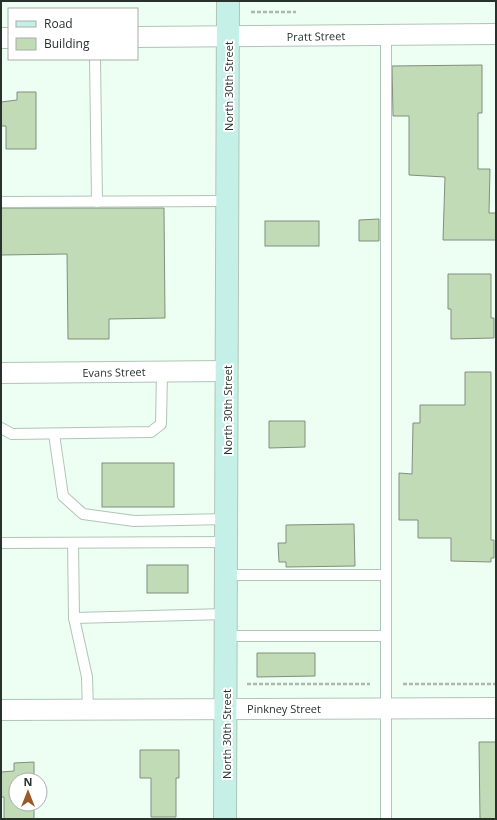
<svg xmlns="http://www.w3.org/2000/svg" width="497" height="820" viewBox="0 0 497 820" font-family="'Open Sans',sans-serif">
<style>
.building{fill:#c0dbb5;stroke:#828f7d}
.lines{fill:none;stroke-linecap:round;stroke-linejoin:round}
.lane-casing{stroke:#afc5b7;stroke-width:12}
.street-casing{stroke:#afc5b7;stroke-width:22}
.secondary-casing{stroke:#afc5b7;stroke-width:24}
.path{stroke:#aab8af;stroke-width:2.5;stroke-dasharray:4 2;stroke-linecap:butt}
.lane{stroke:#fff;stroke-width:10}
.street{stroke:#fff;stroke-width:20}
.secondary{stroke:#c5f0e8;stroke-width:22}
.labels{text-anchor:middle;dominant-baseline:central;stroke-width:4;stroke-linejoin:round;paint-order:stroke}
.street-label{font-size:11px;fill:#29312c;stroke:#fff}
</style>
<rect width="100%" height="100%" fill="#edfff3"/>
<g class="building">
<polygon points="482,65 482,113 478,113 478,169 490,169 489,213 496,213 496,240 443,240 445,177 409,175 409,116 393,116 392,66"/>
<polygon points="17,92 36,92 36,149 6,149 6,126 1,126 1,102 17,100"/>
<polygon points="1,208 164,208 165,318 109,319 109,339 68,339 67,254 1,255"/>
<polygon points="379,219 379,241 359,241 359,220"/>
<rect x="265" y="221" width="54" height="25"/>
<polygon points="448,274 491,274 491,318 494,318 494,338 451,339 451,309 448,309"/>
<polygon points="465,372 491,372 491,540 494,540 494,558 491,558 491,562 451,561 451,538 418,538 418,520 399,520 399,473 412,474 413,423 420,423 420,405 465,405"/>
<polygon points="269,421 305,421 305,447 269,448"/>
<rect x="102" y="463" width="72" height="44"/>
<polygon points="354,524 355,566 286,567 286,562 279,562 278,543 286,543 286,525"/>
<rect x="147" y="565" width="41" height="28"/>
<polygon points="257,653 315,653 315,676 257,677"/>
<polygon points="479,742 496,742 496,819 480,819"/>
<polygon points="140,750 179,750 179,778 176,778 176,817 151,817 151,778 140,778"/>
<polygon points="34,762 34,780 16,780 16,804 34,804 34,819 4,819 4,797 1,797 1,772 14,771 14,763"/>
</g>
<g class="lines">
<g class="lane-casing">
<g id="lane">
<polyline points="95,59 97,202"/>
<polyline points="1,202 227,201"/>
<polyline points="1,428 12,434 151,432 161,424 162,372"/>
<polyline points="54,434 63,496 83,514 134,521 227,519"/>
<polyline points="1,543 227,542"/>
<polyline points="73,543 74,618 87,677 88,710"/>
<polyline points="226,575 386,575"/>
<polyline points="74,618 226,614"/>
<polyline points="226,636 386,636"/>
<polyline points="386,819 386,35"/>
</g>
</g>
<g class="street-casing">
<g id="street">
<polyline points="137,37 496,34"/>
<polyline points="1,38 9,38"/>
<polyline points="1,373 227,371"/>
<polyline points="1,710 496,708"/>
</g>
</g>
<g class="secondary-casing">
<polyline id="secondary" points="225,819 228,1"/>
</g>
<g class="path">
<polyline points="251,12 296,12"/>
<polyline points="247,684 370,684"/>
<polyline points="403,684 496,684"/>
</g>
<use href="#lane" class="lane"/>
<use href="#street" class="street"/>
<use href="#secondary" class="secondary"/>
</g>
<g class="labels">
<g class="street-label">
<text transform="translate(316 36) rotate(-1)">Pratt Street</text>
<text transform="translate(228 86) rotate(-90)">North 30th Street</text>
<text transform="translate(114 372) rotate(-1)">Evans Street</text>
<text transform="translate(227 410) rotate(-90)">North 30th Street</text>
<text x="284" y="708">Pinkney Street</text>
<text transform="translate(226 734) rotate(-90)">North 30th Street</text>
</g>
</g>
<rect width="497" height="820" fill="none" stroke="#29312c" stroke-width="4"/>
<rect x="8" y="8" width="130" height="52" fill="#ffffff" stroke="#a9adab"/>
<rect x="16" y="21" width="20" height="6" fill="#c5f0e8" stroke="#a9adab"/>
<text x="44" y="28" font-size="12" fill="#29312c">Road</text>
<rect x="16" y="38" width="20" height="12" fill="#c0dbb5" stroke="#a9adab"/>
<text x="44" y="48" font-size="12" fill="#29312c">Building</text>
<g transform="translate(28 792)"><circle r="19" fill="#ffffff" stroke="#a9adab"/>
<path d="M0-3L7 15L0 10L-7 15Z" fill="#9b5828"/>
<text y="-6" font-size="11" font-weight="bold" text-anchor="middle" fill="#29312c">N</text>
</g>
</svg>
